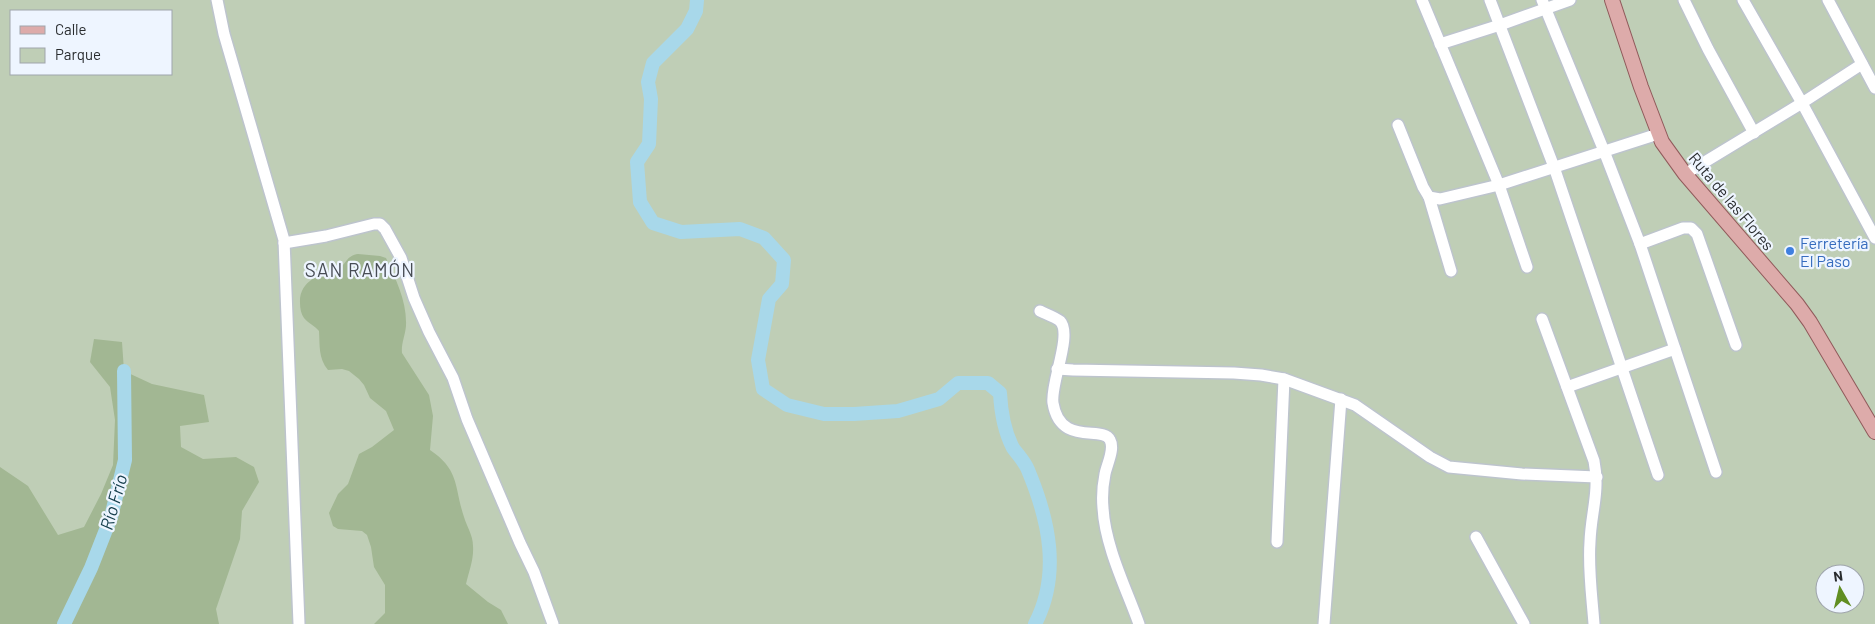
<svg xmlns="http://www.w3.org/2000/svg" width="1875" height="624" viewBox="0 0 1875 624" font-family="Barlow,sans-serif">
<style>
.green{fill:#bfceb6;fill-rule:evenodd}
.forest{fill:#a2b793}
.lines{fill:none;stroke-linecap:round;stroke-linejoin:round}
.river{stroke:#a8d8ea;stroke-width:14}
.minor-casing{stroke:#bdc4cd;stroke-width:14}
.major-casing{stroke:#905a5b;stroke-width:16}
.minor{stroke:#fff;stroke-width:11}
.major{stroke:#ddabaa;stroke-width:14}
.shop-dot{fill:#3f7fe0;stroke:#eef5ff;stroke-width:2}
.labels{text-anchor:middle;dominant-baseline:central;stroke-width:4.5;stroke-linejoin:round;paint-order:stroke}
.street-label{font-size:16px;fill:#292c2f;stroke:#eef5ff}
.shop-label{font-size:16px;fill:#366cbe;stroke:#eef5ff;text-anchor:start}
.water-label{font-size:18px;font-style:italic;fill:#123c4a;stroke:#eef5ff}
.quarter-label{font-size:19px;letter-spacing:1px;fill:#484d55;stroke:#eef5ff}
</style>
<rect width="100%" height="100%" fill="#eef5ff"/>
<path class="green" d="M 0,0 L 1875,0 L 1875,624 L 0,624 ZM 11,11 L 171,11 L 171,74 L 11,74 ZM 1825,574 L 1855,574 L 1855,604 L 1825,604 Z"/>
<g class="forest">
<path d="M 358,254 L 380,256 L 386,258 C 396,280 407,301 406,326 C 405,336 401,344 402,353 L 429,395 L 433,416 L 430,450 C 460,470 454,487 464,517 C 467,527 473,535 473,546 C 474,559 469,571 466,584 L 488,602 L 501,610 L 508,624 L 374,624 L 385,613 L 385,585 L 374,567 L 371,547 L 367,535 L 362,531 L 338,529 L 333,526 L 329,513 L 338,494 L 348,484 L 359,454 L 372,447 L 394,430 L 386,411 L 370,398 L 364,385 L 359,379 L 349,371 L 342,369 L 328,370 C 318,358 320,345 319,331 C 315,326 308,323 304,318 C 301,314 300,308 300,303 C 299,281 320,274 337,269 C 347,265 345,256 358,254 Z"/>
<polygon points="94,339 122,342 124,371 152,384 204,395 209,422 180,426 181,447 203,459 236,457 254,467 259,482 242,511 240,539 216,609 219,624 0,624 0,467 28,486 58,535 84,527 101,494 113,465 115,420 110,387 90,362"/>
</g>
<g class="lines">
<g class="river">
<path d="M 697,0 L 696,11 L 687,29 L 653,63 L 648,82 L 651,99 L 649,144 L 637,162 L 640,202 L 653,223 L 681,232 L 740,229 L 764,238 L 784,260 L 782,284 L 769,299 L 758,360 L 763,389 L 787,405 L 824,414 L 854,414 L 898,411 L 939,399 L 958,383 L 988,383 L 1000,393 C 1001,412 1004,431 1013,448 C 1018,455 1025,462 1028,470 C 1049,520 1061,574 1035,624"/>
<polyline points="64,624 91,568 111,517 125,460 124,371"/>
</g>
<g class="minor-casing">
<g id="minor">
<polyline points="217,0 224,34 284,240 299,624"/>
<polyline points="1422,0 1499,185 1527,267"/>
<polyline points="1490,0 1554,167 1658,475"/>
<polyline points="1542,0 1604,151 1640,244 1716,472"/>
<polyline points="1684,0 1708,49 1754,133"/>
<polyline points="1743,0 1802,103 1875,238"/>
<polyline points="1828,0 1875,88"/>
<polyline points="1440,44 1500,25 1570,0"/>
<polyline points="1398,125 1423,187 1429,197 1440,199 1499,185 1658,134"/>
<polyline points="1685,174 1802,103 1862,64"/>
<polyline points="1429,197 1451,271"/>
<polyline points="284,243 326,236 374,224 380,224 385,229 401,258 414,298 429,332 453,378 467,419 520,543 534,572 553,624"/>
<polyline points="1640,244 1683,228 1691,228 1697,234 1736,345"/>
<path d="M 1040,311 C 1046,314 1055,317 1060,321 C 1073,334 1050,384 1053,403 C 1060,447 1103,425 1110,440 C 1115,449 1107,464 1105,474 C 1103,484 1102,497 1103,508 C 1105,546 1126,588 1139,624"/>
<path d="M 1542,319 L 1594,461 C 1600,492 1591,512 1590,542 C 1588,569 1592,597 1594,624"/>
<polyline points="1057,369 1073,370 1234,373 1261,375 1284,379 1355,405 1430,457 1449,467 1522,474 1597,477"/>
<polyline points="1567,387 1675,349"/>
<polyline points="1476,537 1524,624"/>
<polyline points="1277,542 1284,379"/>
<polyline points="1324,624 1341,399"/>
</g>
</g>
<g class="major-casing">
<polyline id="major" points="1612,0 1641,87 1662,142 1685,174 1797,304 1810,322 1875,432"/>
</g>
<use href="#minor" class="minor"/>
<use href="#major" class="major"/>
</g>
<circle class="shop-dot" cx="1790" cy="251" r="5"/>
<g class="labels">
<g class="street-label">
<text transform="translate(1732 201) rotate(50)">Ruta de las Flores</text>
</g>
<g class="shop-label">
<text x="1800" y="242">Ferretería<tspan x="1800" dy="18">El Paso</tspan></text>
</g>
<g class="water-label">
<text transform="translate(113 502) rotate(-74)">Río Frío</text>
</g>
<g class="quarter-label">
<text x="360" y="269">SAN RAMÓN</text>
</g>
</g>
<rect x="10" y="10" width="162" height="65" fill="#eef5ff" stroke="#9fa5ac"/>
<rect x="20" y="26" width="25" height="8" fill="#ddabaa" stroke="#9fa5ac"/>
<text x="55" y="35" font-size="15" fill="#292c2f">Calle</text>
<rect x="20" y="48" width="25" height="15" fill="#bfceb6" stroke="#9fa5ac"/>
<text x="55" y="60" font-size="15" fill="#292c2f">Parque</text>
<g transform="translate(1840 589) rotate(352)"><circle r="24" fill="#eef5ff" stroke="#9fa5ac"/>
<path d="M0-4L9 19L0 12L-9 19Z" fill="#608e22"/>
<text y="-8" font-size="14" font-weight="bold" text-anchor="middle" fill="#292c2f">N</text>
</g>
</svg>
